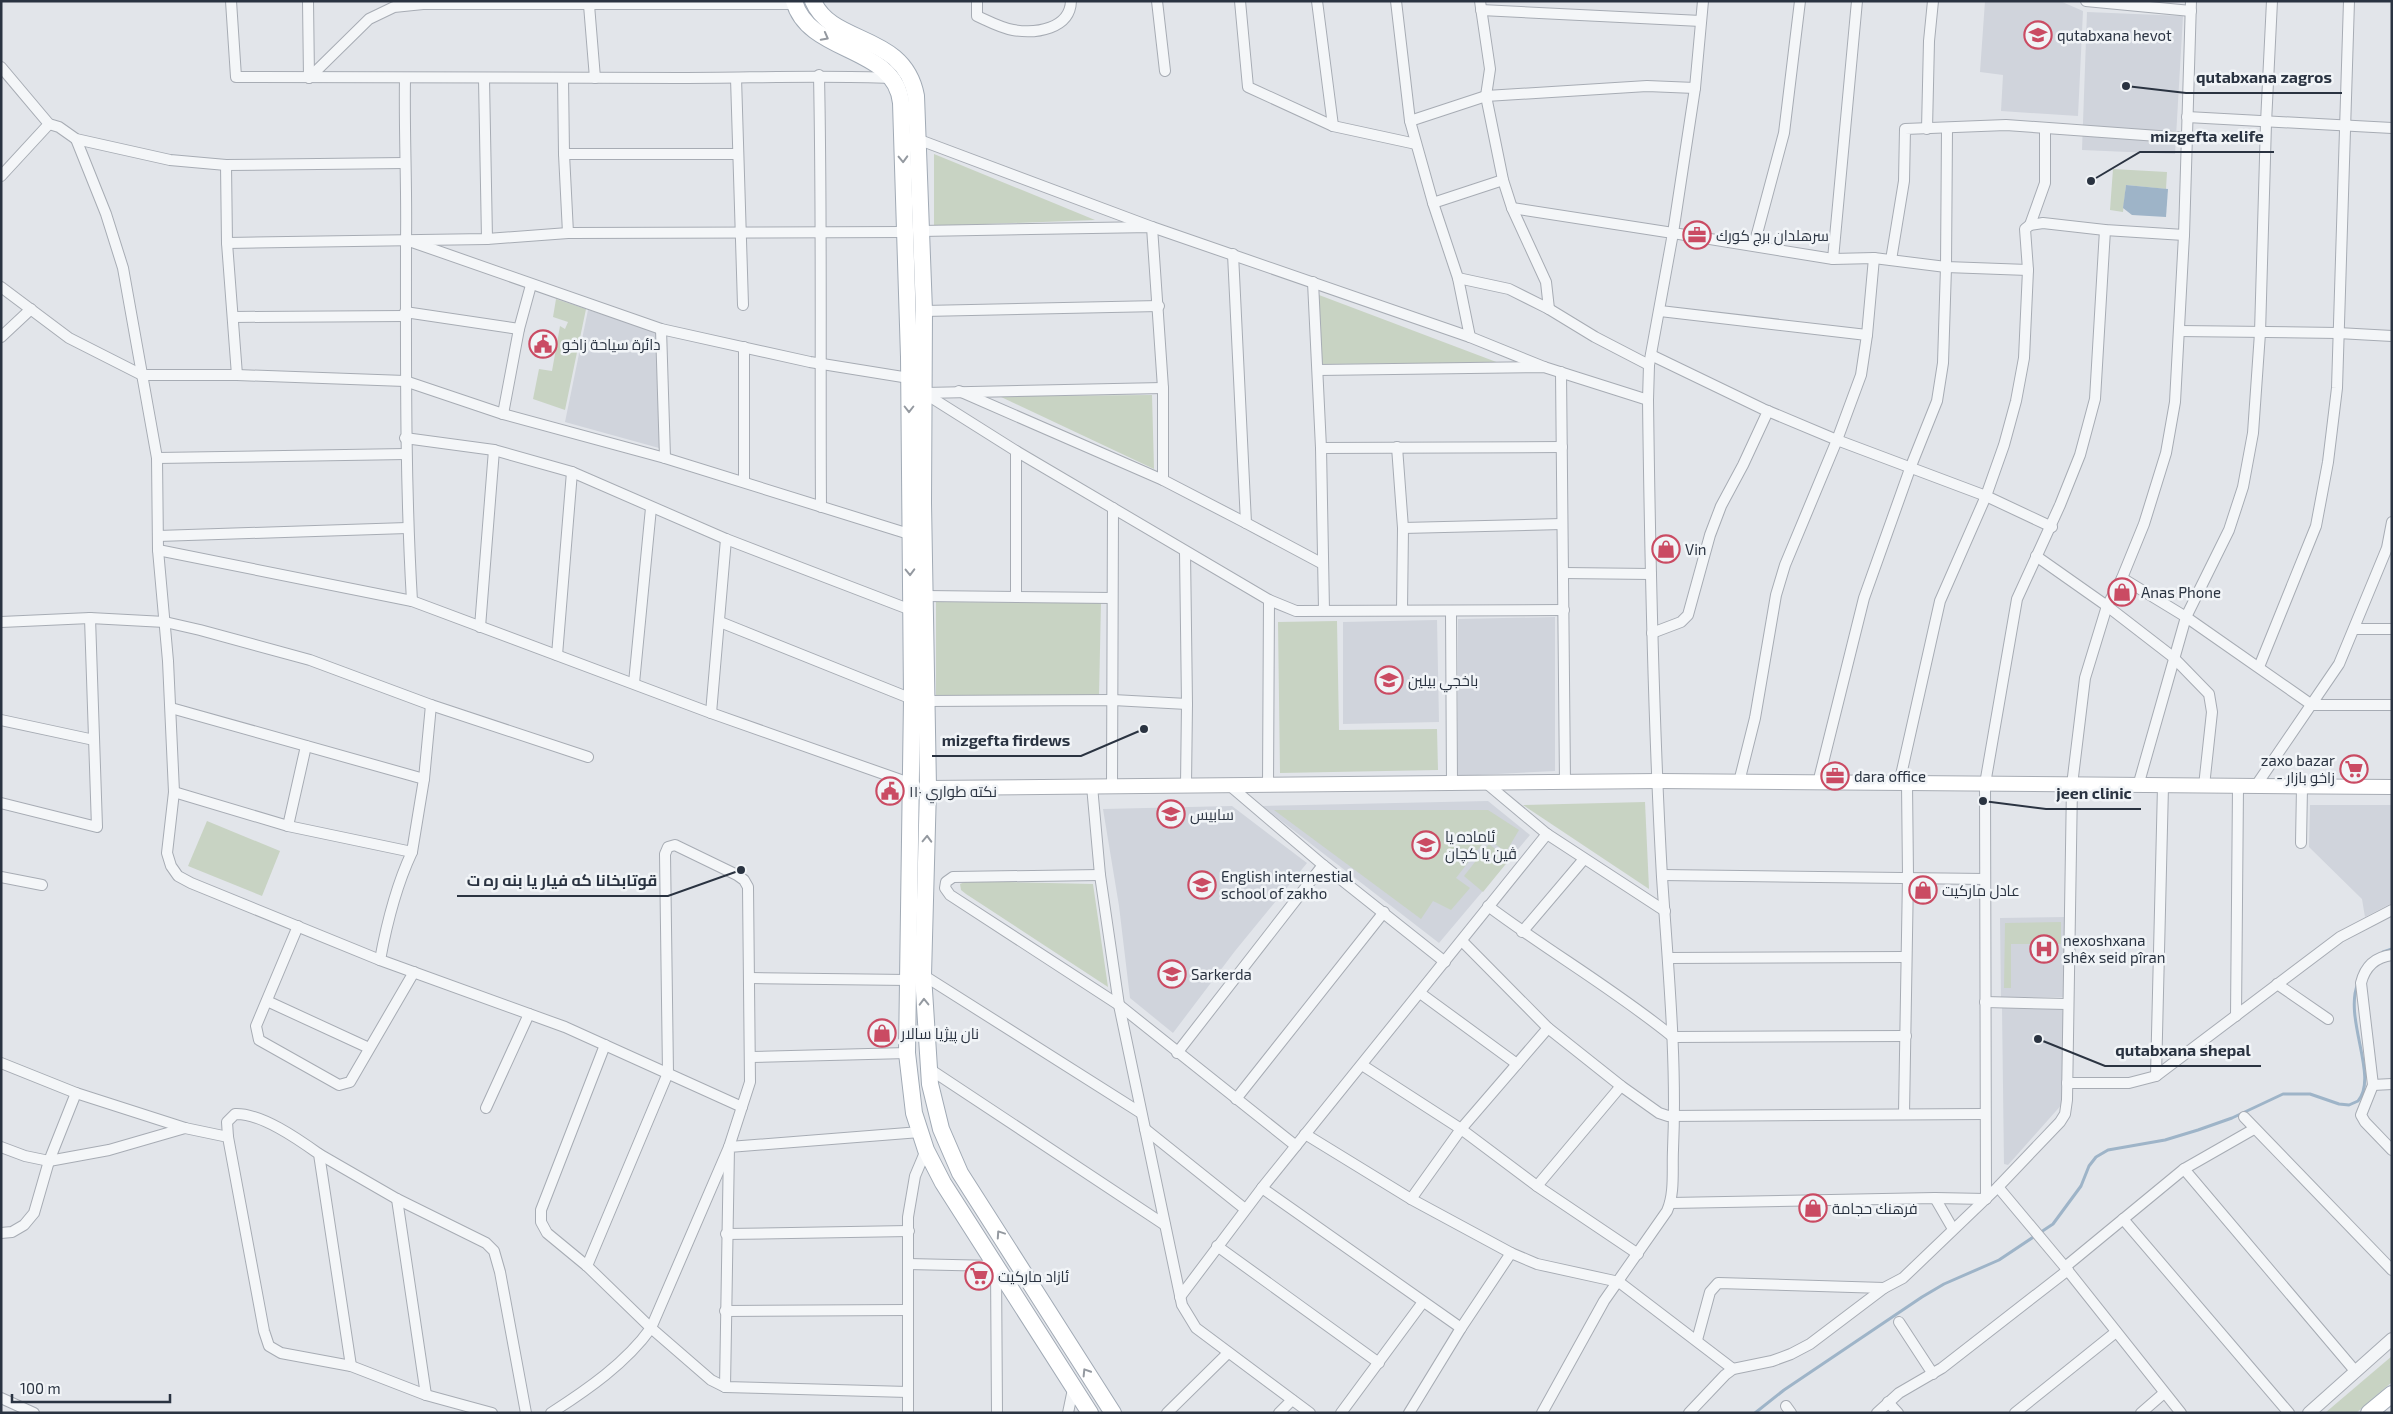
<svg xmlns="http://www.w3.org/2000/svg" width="2393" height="1414" viewBox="0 0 2393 1414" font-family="'Exo 2',Cairo,sans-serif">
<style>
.built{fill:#d0d4dc}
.green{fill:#c8d3c3}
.water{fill:#9eb4c8}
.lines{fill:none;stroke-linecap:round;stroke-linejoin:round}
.stream{stroke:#9eb4c8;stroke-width:3}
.minor-casing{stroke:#a7acb4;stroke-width:12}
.tertiary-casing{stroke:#a7acb4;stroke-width:14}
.secondary-casing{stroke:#a7acb4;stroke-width:16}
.primary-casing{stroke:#a1aab5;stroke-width:18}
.minor{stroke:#f4f6f8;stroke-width:10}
.tertiary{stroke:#f4f6f8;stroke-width:12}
.secondary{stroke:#fff;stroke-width:14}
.primary{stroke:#fff;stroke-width:16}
.oneway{stroke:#9499a0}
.labels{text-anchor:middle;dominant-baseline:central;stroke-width:5;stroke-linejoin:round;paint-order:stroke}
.poi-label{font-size:15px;fill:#2a3341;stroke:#f1f4f7;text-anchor:start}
.leader{fill:none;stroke:#2a3341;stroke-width:2}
.callout-dot{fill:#2a3341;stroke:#f1f4f7;stroke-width:2}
.callout-label{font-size:16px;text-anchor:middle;font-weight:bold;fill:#2a3341;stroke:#f1f4f7;stroke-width:5;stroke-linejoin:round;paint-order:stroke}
</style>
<rect width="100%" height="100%" fill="#e2e5ea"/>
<g class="built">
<polygon points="1985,1 2060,1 2083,11 2078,116 2001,111 2003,75 1980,72"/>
<polygon points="2087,12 2183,16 2175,154 2082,150"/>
<polygon points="588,310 658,332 659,448 565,422"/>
<polygon points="1555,617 1555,771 1458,776 1458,619"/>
<polygon points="1437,620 1439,722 1343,724 1343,622"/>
<polygon points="1488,801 1530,835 1439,943 1262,806"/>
<polygon points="2310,805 2392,805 2392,903 2365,917 2362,899 2309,847"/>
<polygon points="1232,806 1307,863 1235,951 1173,1033 1130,998 1119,906 1103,809"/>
<polygon points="2066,917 2067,997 2001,997 2000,918"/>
<polygon points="2002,1008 2064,1009 2064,1102 2008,1165 2004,1164"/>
</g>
<g class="green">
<polygon points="934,154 1095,220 934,226"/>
<polygon points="2113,169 2167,172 2166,189 2126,185 2123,212 2110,210"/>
<polygon points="1319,295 1499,363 1321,364"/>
<polygon points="556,299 586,309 565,410 533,399 539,369 552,371 560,326 565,329 568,322 553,317"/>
<polygon points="1152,395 1154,469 999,396"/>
<polygon points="936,602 1101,603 1099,696 936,696"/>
<polygon points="1337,621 1339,730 1437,729 1438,770 1280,773 1278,622"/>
<polygon points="1645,802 1649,889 1523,805"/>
<polygon points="1274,810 1488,810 1519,830 1506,852 1487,838 1456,878 1470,888 1451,910 1433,901 1421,919"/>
<polygon points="207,821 280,851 262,896 188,866"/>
<polygon points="1489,844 1509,860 1483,892 1464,876"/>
<polygon points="967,881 1093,884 1108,987 966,894 961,890 960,884"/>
<polygon points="2061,922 2061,944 2011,944 2011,988 2004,988 2005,923"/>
<polygon points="2392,1356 2392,1382 2356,1413 2325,1413"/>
</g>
<polygon class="water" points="2126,185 2168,189 2166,217 2132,215 2123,208"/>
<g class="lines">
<g class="stream">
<polyline points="2383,952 2392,949"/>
<path d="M 1755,1413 L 1784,1390 L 1922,1297 L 1944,1284 L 1999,1260 L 2053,1224 L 2081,1186 L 2089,1166 L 2096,1157 L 2108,1150 L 2165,1140 L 2198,1130 L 2232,1118 L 2283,1094 L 2310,1094 L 2339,1104 L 2349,1105 L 2358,1101 C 2379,1077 2343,1018 2358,983"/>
</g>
<g class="minor-casing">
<g id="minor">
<path d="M 231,1 L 236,77 C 384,78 532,78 680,78 C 750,78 821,75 892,78"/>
<polyline points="308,1 309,78"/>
<path d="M 977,1 L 977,16 C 988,21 1001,28 1013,30 C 1036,34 1070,29 1071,1"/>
<polyline points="1157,1 1165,71"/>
<polyline points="1240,1 1248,87 1333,126 1416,144"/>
<polyline points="1317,1 1333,126"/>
<polyline points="1396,1 1410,121 1433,203 1458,278 1470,337"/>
<polyline points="1703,1 1695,88 1673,233 1833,259 1874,258 1946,267 2028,270"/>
<polyline points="2086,1 2191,11"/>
<polyline points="589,5 595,78"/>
<polyline points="1481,10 1701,21"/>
<polyline points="1,67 49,124 59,127 76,139 170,160 226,165 404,163"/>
<path d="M 819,75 C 822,219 820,363 821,507"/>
<polyline points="309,78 369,19 394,7 423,4 795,4"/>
<path d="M 405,78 C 404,133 407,187 406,241 C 406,361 405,481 412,601"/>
<polyline points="563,78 564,154 568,233"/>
<polyline points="736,78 743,305"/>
<polyline points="484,79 487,239"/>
<polyline points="2187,117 2392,128"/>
<polyline points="1410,121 1486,96 1647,86 1695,88"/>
<polyline points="1927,129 1929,41 1933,1"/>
<polyline points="76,139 106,214 123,268 157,458 158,550 168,661 174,792 167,853 171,866 178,876 191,883 380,960"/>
<polyline points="917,139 1152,227 1470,337 1544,367"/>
<polyline points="564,154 737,154"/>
<polyline points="226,165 227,243 237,375"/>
<polyline points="1,176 49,124"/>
<polyline points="1433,203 1503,180"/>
<path d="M 1512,208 L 1673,233 L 1649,365 L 1648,400 C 1650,559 1653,718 1662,877 C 1668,968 1677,1059 1673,1150 C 1672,1170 1675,1193 1667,1211 L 1604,1301 L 1542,1413"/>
<polyline points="2030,225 2045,183 2045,129"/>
<polyline points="921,231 1152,227 1163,388 1163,480"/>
<polyline points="412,242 661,329 810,362 909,378"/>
<polyline points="227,243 487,239 568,233 905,232"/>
<polyline points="1754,245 1784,133 1800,1"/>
<polyline points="1233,254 1246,523 1323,564"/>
<polyline points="1833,259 1857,1"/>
<polyline points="1891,260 1904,181 1905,129 2006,125 2186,138"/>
<polyline points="1458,278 1509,289 1549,309 1546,282 1512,208 1503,180 1486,96 1490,69 1480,1"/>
<polyline points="1313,282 1321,448 1324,610"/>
<polyline points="1,287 69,338 142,375 237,375 405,381 503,414 665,458 909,534"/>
<polyline points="1549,309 1595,337 1649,365"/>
<polyline points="924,311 1159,306"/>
<polyline points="1660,311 1867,335"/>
<polyline points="405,312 519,329"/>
<polyline points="233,317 405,316"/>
<polyline points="661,329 665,458"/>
<polyline points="2179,331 2338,333 2392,336"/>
<polyline points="1,337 31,309"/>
<polyline points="1651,355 1763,409 1837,440 1986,496 2052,527"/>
<polyline points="1318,370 1544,367 1648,400"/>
<polyline points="1561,372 1565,782"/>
<polyline points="959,391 1163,480 1246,523"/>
<polyline points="924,393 1016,451 1269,600"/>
<polyline points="924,393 1163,388"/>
<polyline points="503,414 519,329 531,285"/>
<polyline points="405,438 494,450 572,472 726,539 911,610"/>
<polyline points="1397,447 1403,528 1402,610"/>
<polyline points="1321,448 1562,447"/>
<polyline points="1016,451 1016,597"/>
<polyline points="157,458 406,454"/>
<polyline points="744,482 744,347"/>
<polyline points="1403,528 1562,524"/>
<polyline points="158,536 407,528"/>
<polyline points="158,550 412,601 711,713 915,785"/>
<polyline points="1185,552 1187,704 1186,785"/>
<polyline points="2036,556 2107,606 2173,657 2209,694 2212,712 2204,786"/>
<polyline points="1564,573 1651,574"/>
<polyline points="2122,578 2186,617 2312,705 2392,705"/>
<polyline points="925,596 1112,598"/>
<polyline points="1451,611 1452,783"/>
<polyline points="1,622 90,618 165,622 200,630 310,660 431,705 588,757"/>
<polyline points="720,622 912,699"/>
<polyline points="480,627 494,450"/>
<polyline points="2354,629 2392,629"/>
<polyline points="1652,633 1681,622 1688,615 1710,535 1721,506 1743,465 1768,411"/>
<polyline points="557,655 572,472"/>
<polyline points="2259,667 2316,526 2328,462 2337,388 2349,1"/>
<polyline points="634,683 651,508"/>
<polyline points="927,701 1113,700 1187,704"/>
<polyline points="171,708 424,779"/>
<polyline points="711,713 726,539"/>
<polyline points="1,720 94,740"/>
<polyline points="1739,782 1755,718 1776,595 1785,565 1837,440 1861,375 1867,335 1874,258"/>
<polyline points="1486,783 1547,834 1665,911"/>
<polyline points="1818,783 1864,598 1911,466 1937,401 1943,363 1946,267 1947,129"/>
<polyline points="1899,784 1940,601 1986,496 2004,445 2016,401 2024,358 2028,270 2025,229 2030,225 2043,223 2105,230 2184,235"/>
<polyline points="1229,785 1323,865 1445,962"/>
<polyline points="1268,785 1269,600 1296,611 1564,610"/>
<polyline points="1092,786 1100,875 1119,1005 1182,1305 1196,1328 1310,1413"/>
<polyline points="1112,786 1113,508"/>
<polyline points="2138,786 2186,617 2229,530 2243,487 2253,433 2260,333 2266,123 2272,1"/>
<polyline points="2255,787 2339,664 2387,548 2392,522"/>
<polyline points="174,792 288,826 412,852 424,779 431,705"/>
<polyline points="1,803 97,827 90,618"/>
<polyline points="288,826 306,746"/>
<polyline points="2301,843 2302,787"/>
<path d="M 412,852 C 396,886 387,922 380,960 L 565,1027 L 742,1107"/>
<polyline points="1100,875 953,877 946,882 945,888 950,895 1119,1005 1296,1146"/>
<polyline points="1662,875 1985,879"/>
<polyline points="1,877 42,885"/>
<path d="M 1488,906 C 1548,951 1614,989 1673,1037 L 1906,1036"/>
<polyline points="298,926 256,1026 259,1040 339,1085 350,1082 414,972"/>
<polyline points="1522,932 1584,859"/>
<polyline points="1462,941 1548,1028 1621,1086 1659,1113 1668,1116 1984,1114"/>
<path d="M 2392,955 C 2375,957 2365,967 2361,983 L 2373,1085 L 2361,1115 L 2365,1122 L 2392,1150"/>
<polyline points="1668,958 1906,957"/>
<polyline points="923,975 1141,1113"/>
<polyline points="750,978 908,980"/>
<polyline points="2277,984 2328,1019"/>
<polyline points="1420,993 1517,1064"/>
<polyline points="267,1001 369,1048"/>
<polyline points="1985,1002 2067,1004"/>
<polyline points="2236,1016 2238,787"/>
<polyline points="605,1045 541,1210 541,1222 547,1233 587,1266 651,1328 711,1380 725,1387 908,1392"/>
<polyline points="1177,1053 1323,865"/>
<polyline points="751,1057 907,1053"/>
<polyline points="1,1063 76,1093 185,1128 228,1137 264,1331 269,1346 281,1353 351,1366 426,1395 492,1413"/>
<polyline points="1362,1065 1461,1129 1537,1186 1638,1254"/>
<polyline points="928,1068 1165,1225"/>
<polyline points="2156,1076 2163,786"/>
<polyline points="2067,1083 2129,1083 2156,1076 2340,937 2392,910"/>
<polyline points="2373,1085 2392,1084"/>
<polyline points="1236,1099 1384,912"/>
<polyline points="486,1108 529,1014"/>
<polyline points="1904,1114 1908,876 1907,784"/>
<polyline points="2244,1117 2392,1270"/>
<polyline points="1145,1129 1245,1209"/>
<polyline points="1305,1134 1411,1199 1511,1253 1537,1264 1619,1282 1733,1369"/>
<path d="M 228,1137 L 227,1122 L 235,1114 C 261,1113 298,1139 319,1154 L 351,1366"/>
<polyline points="1,1147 25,1156 49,1161 109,1150 185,1128"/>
<polyline points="319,1154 397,1199 486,1243 494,1251 500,1272 526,1413"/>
<polyline points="2184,1169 2356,1372"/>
<polyline points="1537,1186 1621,1086"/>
<polyline points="1998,1187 2065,1267 2181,1413"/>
<polyline points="1262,1188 1461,1328"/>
<polyline points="1935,1198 1953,1229"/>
<polyline points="397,1199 426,1395"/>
<polyline points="1411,1199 1461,1129 1548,1028"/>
<polyline points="1986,1199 1985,784 2017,599 2060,505 2080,455 2095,399 2105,230"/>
<polyline points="1670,1203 1935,1198 1986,1199"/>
<polyline points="2123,1219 2289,1413"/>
<polyline points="1,1233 12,1232 24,1225 34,1213 49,1161 76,1093"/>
<polyline points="726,1234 909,1231"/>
<polyline points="1217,1246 1379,1363"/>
<polyline points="908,1264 996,1266 997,1413"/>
<polyline points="2065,1267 2184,1169 2254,1129"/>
<polyline points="1180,1297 1262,1188 1547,834"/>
<polyline points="725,1311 907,1310"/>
<polyline points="1899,1322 1933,1374"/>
<polyline points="1697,1340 1710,1292 1718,1283 1884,1288 1903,1278 1998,1187 2060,1122 2065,1114 2067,1100 2072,785 2085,678 2107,606 2122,578 2144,524 2166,453 2175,402 2184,235 2191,1"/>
<polyline points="725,1387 729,1147 920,1132"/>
<polyline points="1,1398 34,1413"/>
<polyline points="1888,1402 1898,1413"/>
<polyline points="1786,1406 1791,1413"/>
<path d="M 551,1413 C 587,1390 626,1363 651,1328 L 729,1147 L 750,1082 L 748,887 L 744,880 L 737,875 L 675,845 L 668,847 L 665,854 L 668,1073 L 587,1266"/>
<polyline points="908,1413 908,1217 915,1176 926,1150"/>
<polyline points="1068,1413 1073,1389"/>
<polyline points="1167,1413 1228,1353"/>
<polyline points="1279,1413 1292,1400"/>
<polyline points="1341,1413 1423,1302"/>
<polyline points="1409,1413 1461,1328 1511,1253"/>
<polyline points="1689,1413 1725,1375 1733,1369 1772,1361 1791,1354 1810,1344 1884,1288"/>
<polyline points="1877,1413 1899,1393 1942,1368 2068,1270"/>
<polyline points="2015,1413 2116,1332"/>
<polyline points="2141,1413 2164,1393"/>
</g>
</g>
<g class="tertiary-casing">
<polyline id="tertiary" points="2309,1413 2392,1339"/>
</g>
<g class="secondary-casing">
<polyline id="secondary" points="928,788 1659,781 2392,787"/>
</g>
<g class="primary-casing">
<g id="primary">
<path d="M 794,1 C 809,55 895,45 901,103 L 909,357 L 912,699 L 907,1053 L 914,1113 L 926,1150 L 943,1183 L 1090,1413"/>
<path d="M 813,1 C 832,46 904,32 916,96 L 924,311 L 923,503 L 928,788 L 923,975 L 930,1084 L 941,1129 L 960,1173 L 1113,1413"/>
<polyline points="2369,1413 2392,1394"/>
</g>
</g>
<use href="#minor" class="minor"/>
<use href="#tertiary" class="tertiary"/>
<use href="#secondary" class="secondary"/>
<use href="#primary" class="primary"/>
</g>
<defs><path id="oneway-chevron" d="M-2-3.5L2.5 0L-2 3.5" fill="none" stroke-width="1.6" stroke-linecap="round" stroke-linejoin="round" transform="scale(1.25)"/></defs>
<g class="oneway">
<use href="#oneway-chevron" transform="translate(825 37) rotate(28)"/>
<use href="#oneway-chevron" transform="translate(903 159) rotate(88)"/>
<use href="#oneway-chevron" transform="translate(909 409) rotate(90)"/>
<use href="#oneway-chevron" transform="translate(910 572) rotate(89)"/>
<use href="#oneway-chevron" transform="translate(927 839) rotate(-88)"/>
<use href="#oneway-chevron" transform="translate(924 1002) rotate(-91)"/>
<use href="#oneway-chevron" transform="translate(1000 1234) rotate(-124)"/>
<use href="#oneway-chevron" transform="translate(1086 1372) rotate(-122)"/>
</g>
<defs>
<g id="school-ring" transform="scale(1.4375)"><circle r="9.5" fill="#f1f4f7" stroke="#ca4b63" stroke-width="1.5"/><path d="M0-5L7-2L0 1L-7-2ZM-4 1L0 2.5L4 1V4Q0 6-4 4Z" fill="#ca4b63"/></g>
<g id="office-ring" transform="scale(1.4375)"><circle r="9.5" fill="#f1f4f7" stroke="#ca4b63" stroke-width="1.5"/><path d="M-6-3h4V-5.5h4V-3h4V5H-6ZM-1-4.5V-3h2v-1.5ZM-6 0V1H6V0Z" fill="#ca4b63"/></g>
<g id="civic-ring" transform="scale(1.4375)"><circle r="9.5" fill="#f1f4f7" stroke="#ca4b63" stroke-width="1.5"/><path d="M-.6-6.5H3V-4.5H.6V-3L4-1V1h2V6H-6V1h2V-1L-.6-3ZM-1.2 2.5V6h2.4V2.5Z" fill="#ca4b63"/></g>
<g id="shop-ring" transform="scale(1.4375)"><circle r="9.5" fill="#f1f4f7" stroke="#ca4b63" stroke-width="1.5"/><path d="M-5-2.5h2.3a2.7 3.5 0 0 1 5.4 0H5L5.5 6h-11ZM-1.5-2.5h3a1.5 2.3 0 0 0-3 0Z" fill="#ca4b63"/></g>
<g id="supermarket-ring" transform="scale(1.4375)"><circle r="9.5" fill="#f1f4f7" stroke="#ca4b63" stroke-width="1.5"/><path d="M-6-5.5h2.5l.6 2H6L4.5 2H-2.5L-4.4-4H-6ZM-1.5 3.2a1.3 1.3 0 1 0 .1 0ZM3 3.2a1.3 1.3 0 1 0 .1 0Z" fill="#ca4b63"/></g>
<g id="hospital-ring" transform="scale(1.4375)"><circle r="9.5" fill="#f1f4f7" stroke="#ca4b63" stroke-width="1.5"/><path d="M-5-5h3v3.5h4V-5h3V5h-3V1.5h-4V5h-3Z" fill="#ca4b63"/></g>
</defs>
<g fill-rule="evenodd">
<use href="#school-ring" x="2038" y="35"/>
<use href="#office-ring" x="1697" y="235"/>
<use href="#civic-ring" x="543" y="344"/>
<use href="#shop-ring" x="1666" y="549"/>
<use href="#shop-ring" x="2122" y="592"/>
<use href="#school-ring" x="1389" y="680"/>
<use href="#supermarket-ring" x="2354" y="769"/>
<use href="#office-ring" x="1835" y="776"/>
<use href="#civic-ring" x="890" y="791"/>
<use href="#school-ring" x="1171" y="814"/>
<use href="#school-ring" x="1426" y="845"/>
<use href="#school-ring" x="1202" y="885"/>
<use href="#shop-ring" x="1923" y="890"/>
<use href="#hospital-ring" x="2044" y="949"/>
<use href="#school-ring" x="1172" y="974"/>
<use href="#shop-ring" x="882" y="1033"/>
<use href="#shop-ring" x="1813" y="1208"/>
<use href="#supermarket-ring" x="979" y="1276"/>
</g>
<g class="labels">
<g class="poi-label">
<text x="2057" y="35">qutabxana hevot</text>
<text x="1716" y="235">سرهلدان برج كورك</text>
<text x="562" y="344">دائرة سياحة زاخو</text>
<text x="1685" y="549">Vin</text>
<text x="2141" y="592">Anas Phone</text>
<text x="1408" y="680">باخجي بيلين</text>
<text x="2335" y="760" text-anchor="end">zaxo bazar<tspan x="2335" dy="17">- زاخو بازار</tspan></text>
<text x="1854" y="776">dara office</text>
<text x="909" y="791">نكته طواري ١١٠</text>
<text x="1190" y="814">سابيس</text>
<text x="1445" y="836">ئاماده یا<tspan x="1445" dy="17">ڤین یا کچان</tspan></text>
<text x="1221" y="876">English internestial<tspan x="1221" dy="17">school of zakho</tspan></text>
<text x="1942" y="890">عادل ماركيت</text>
<text x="2063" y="940">nexoshxana<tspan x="2063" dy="17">shêx seid pîran</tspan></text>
<text x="1191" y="974">Sarkerda</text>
<text x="901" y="1033">نان پيژيا سالار</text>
<text x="1832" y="1208">فرهنك حجامة</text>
<text x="998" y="1276">ئازاد ماركيت</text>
</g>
</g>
<path class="leader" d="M2126 86L2186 93H2342M2091 181L2140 152H2274M1144 729L1081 756H932M1983 801L2046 809H2141M741 870L668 896H457M2038 1039L2105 1066H2261"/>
<g class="callout-dot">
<circle cx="2126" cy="86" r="5"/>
<circle cx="2091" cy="181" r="5"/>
<circle cx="1144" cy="729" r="5"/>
<circle cx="1983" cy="801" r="5"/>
<circle cx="741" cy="870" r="5"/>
<circle cx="2038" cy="1039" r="5"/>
</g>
<g class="callout-label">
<text x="2264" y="83">qutabxana zagros</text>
<text x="2207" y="142">mizgefta xelife</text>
<text x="1006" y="746">mizgefta firdews</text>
<text x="2094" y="799">jeen clinic</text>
<text x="562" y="886">قوتابخانا كه فيار يا بنه ره ت</text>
<text x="2183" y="1056">qutabxana shepal</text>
</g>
<rect width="2393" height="1414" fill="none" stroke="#2a3341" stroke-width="5"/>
<path d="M12 1394v8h158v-8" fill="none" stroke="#2a3341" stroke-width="2.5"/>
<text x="20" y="1394" font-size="15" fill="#2a3341" stroke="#f1f4f7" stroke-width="4" paint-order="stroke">100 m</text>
</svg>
